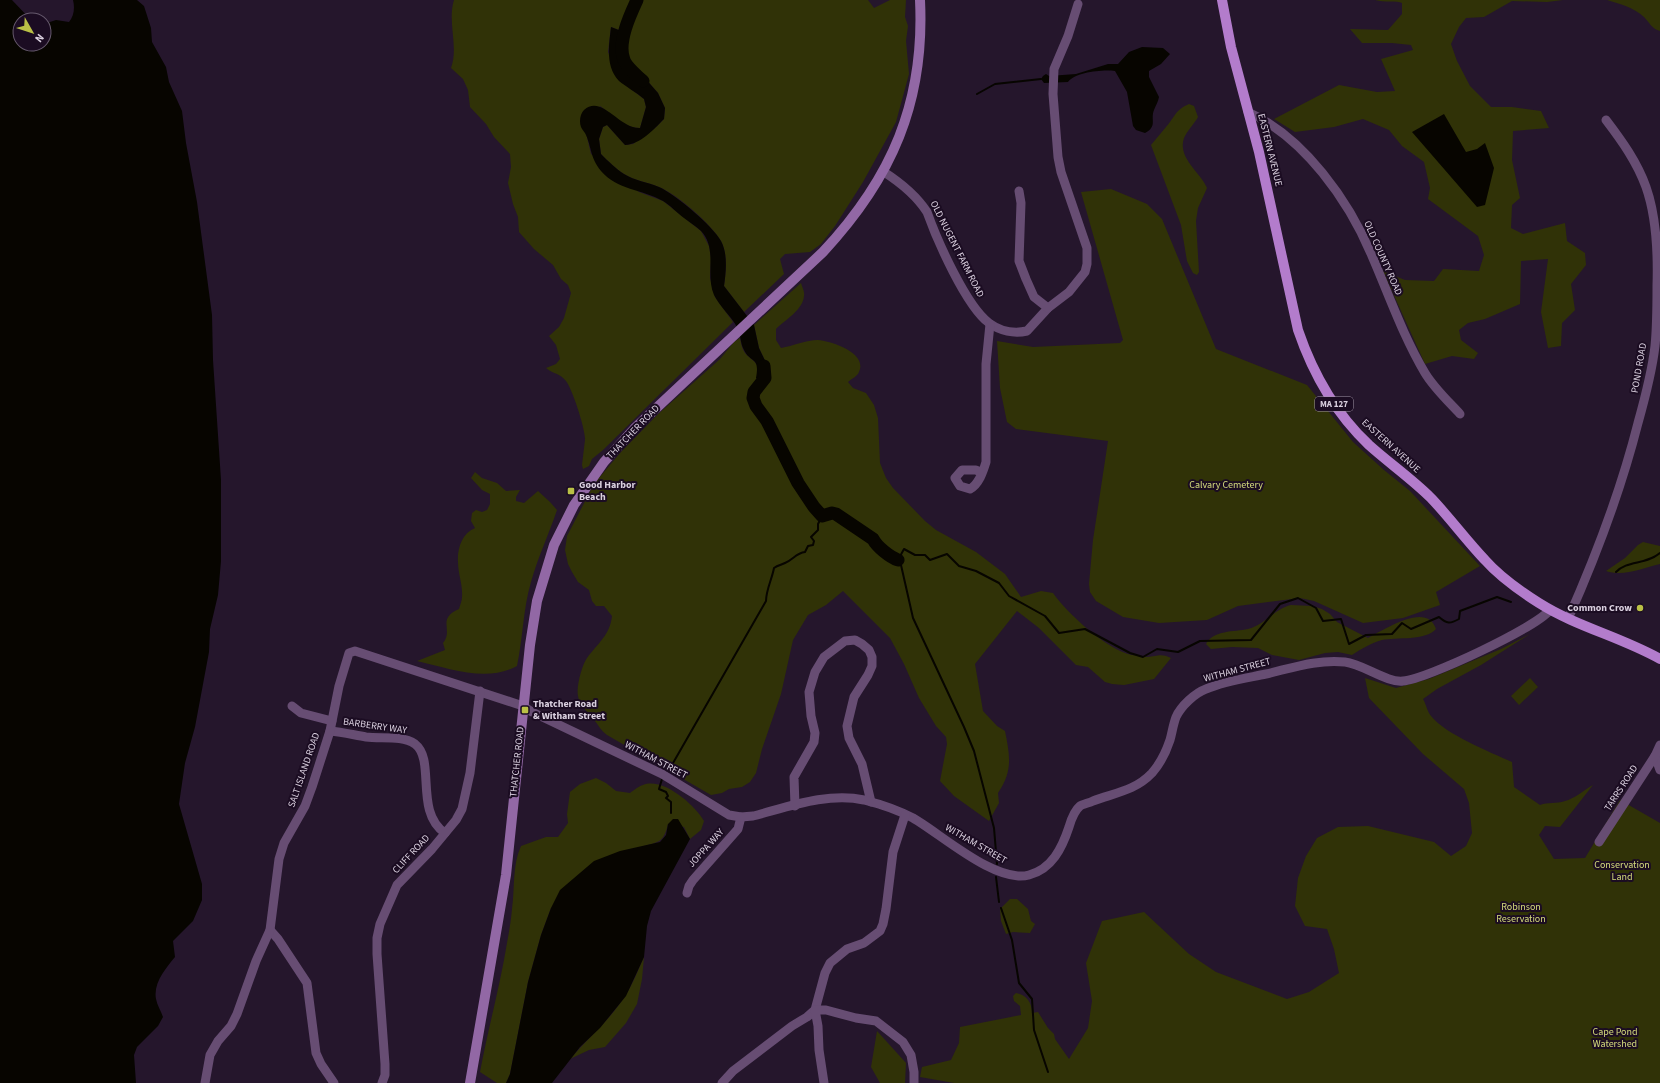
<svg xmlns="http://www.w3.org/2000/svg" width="1660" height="1083" viewBox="0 0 1660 1083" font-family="'Source Sans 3',sans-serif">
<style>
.green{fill:#303207}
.water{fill:#070500}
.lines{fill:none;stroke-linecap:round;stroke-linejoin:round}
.stream{stroke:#070500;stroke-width:2}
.river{stroke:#070500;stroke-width:13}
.minor{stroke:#674d73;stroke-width:9}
.secondary{stroke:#9268a5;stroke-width:10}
.primary{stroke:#b37ccc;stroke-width:10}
.poi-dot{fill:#bac046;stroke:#1b0c22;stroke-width:1.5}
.labels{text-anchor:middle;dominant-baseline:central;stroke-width:4;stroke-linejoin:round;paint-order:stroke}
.shield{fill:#1b0c22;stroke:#a195a6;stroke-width:1}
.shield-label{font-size:9px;font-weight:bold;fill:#dad0df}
.street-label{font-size:10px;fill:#dad0df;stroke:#1b0c22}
.poi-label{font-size:10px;font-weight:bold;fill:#dad0df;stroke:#1b0c22;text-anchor:start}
.park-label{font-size:10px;fill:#d5dc7c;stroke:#1b0c22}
</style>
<rect width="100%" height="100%" fill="#25162c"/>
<g class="green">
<path d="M 454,0 L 868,0 L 874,8 L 890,0 L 906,0 L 905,17 L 908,26 L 906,41 L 909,74 L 896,122 L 863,182 L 835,226 L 821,244 L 810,252 L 785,254 L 780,259 L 784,274 L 744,312 L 724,286 C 726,272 728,254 721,241 C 711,224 677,194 659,187 C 647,182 635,181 624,174 C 616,169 608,161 601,154 L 599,139 L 603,127 L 607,125 L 625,145 L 633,144 L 655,128 L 664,119 L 665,108 L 658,93 L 644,77 L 631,69 L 620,56 L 624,32 L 611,27 L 608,52 L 619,80 L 644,99 L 646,107 L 640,128 C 624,128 613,115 600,106 L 586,133 L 591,154 L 639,192 L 663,201 L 701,231 L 709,246 L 711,258 L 710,278 L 715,297 L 733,322 L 603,450 L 592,459 L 589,466 L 583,469 L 582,465 C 583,456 584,448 585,440 C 586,431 572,388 566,381 C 560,373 553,374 546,368 L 556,364 L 560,359 L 556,345 L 549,336 L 559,327 L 564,318 L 571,293 L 568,285 L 561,279 L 553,265 L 534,249 L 519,232 L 518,217 L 513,204 L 508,183 L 511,167 L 510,154 L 494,137 L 486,124 L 470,107 L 468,90 L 463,79 L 451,68 C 459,47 447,22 454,0 Z"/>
<path d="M 1375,0 L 1563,0 L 1547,2 L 1512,1 L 1484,17 L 1466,18 L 1459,27 L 1451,44 L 1457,61 L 1470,86 L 1491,107 L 1512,107 L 1541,111 L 1549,128 L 1513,131 L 1512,160 L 1520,198 L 1512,205 L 1511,228 L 1523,234 L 1565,223 L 1567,241 L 1585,253 L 1586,265 L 1571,284 L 1575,310 L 1562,323 L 1561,346 L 1548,348 L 1541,312 L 1548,259 L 1521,261 L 1520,304 L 1485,319 L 1468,323 L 1459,330 L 1461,340 L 1478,353 L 1474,359 L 1452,356 L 1425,364 L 1383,271 L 1405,280 L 1434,281 L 1443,269 L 1479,271 L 1484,255 L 1478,236 L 1428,199 L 1430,188 L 1424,162 L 1402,146 L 1389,130 L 1363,119 L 1334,127 L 1295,132 L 1274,119 L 1339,85 L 1377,92 L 1395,91 L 1381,59 L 1413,50 L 1411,45 L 1392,43 L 1362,43 L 1350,29 L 1388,30 L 1402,14 L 1402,3 C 1397,0 1384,3 1375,0 Z"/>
<path d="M 1607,0 L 1660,0 L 1660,31 C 1652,29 1649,22 1644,17 C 1633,7 1620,4 1607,0 Z"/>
<path d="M 1189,104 L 1194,106 L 1198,117 C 1194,124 1187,131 1184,138 C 1177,158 1201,173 1207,188 L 1198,208 L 1196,221 L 1199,272 L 1197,275 L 1193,273 L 1187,261 L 1181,225 L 1151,145 C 1156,139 1161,133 1166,127 C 1175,117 1175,110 1189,104 Z"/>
<polygon points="1111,189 1147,204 1162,219 1216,349 1307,385 1353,442 1384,470 1410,491 1480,566 1436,592 1440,605 1403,618 1363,623 1314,601 1300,598 1238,606 1207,620 1159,623 1123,617 1096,601 1090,592 1089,584 1093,540 1108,441 1016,429 1007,422 1000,388 997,341 1033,347 1120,343 1123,340 1081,192"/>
<path d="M 801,283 C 802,287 805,292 804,296 C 803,310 785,320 776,329 L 776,340 L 781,348 C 793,346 806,340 818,340 C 831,341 868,353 859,372 C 857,377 852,378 848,382 L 853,388 L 866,393 L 874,405 L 878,418 L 880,463 L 886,478 L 893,488 L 925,521 L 936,530 L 976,552 L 1005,574 L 1021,597 L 1041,591 L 1053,593 C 1067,613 1107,650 1132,655 C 1137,655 1142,657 1147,657 C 1158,656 1161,653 1171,658 L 1154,679 L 1124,685 L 1112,684 L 1105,682 L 1088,667 L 1076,665 L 1039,628 L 1017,611 L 975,664 L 983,711 L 997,726 L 1005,731 C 1010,756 1013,771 998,793 L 999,803 L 989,821 L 954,796 L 940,781 L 947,744 L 946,737 L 936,726 L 919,698 L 904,664 L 890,638 L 843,591 L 826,605 L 808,615 L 793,640 L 781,694 L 762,749 L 756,773 L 750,782 L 742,787 L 729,789 L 722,793 L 711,795 L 607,735 C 600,730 599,725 593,719 C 588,712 579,705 578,696 C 576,687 582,665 587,658 C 598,643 610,635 612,616 L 604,606 L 596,606 L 592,601 L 589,590 L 578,582 L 572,572 L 568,564 L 565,550 L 567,536 L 594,484 L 620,453 L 656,416 L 720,359 L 734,342 L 740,338 C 741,343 742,349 745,353 C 750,359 755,360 758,367 L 770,371 L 759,348 L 754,325 Z"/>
<path d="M 475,472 L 482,478 L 497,483 L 506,491 L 520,490 L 516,497 L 516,501 L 524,503 L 538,491 L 550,502 L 557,510 C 549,534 538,557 531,582 C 523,609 523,638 517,666 C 487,683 448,668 417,661 L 445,650 L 443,643 C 454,630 436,619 459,609 C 460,605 462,601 462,597 C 463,585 458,574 458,562 C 457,549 462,533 475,528 L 471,521 L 472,513 L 476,510 L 482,512 L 487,510 L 490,504 L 490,494 L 482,490 L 471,478 Z"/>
<path d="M 1643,542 L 1660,546 L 1660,564 C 1642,568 1624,577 1606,571 L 1625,558 L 1638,545 Z"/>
<path d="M 1291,605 L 1312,606 L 1322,609 L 1330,614 L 1337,622 L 1368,638 C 1384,630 1427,601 1436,629 C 1426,641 1396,637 1382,640 C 1371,643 1361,649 1352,655 L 1338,652 L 1325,653 L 1299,660 L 1272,655 L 1258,648 L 1232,647 L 1211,649 L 1206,644 C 1213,630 1234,632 1248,629 C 1265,625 1274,609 1291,605 Z"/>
<path d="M 1530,634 L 1481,665 L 1437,689 L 1423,699 C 1426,704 1427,711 1431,716 C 1445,734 1490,752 1512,762 L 1514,787 L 1540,805 C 1548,802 1556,804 1565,801 C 1574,799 1584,790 1593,785 L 1560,827 L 1545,826 L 1539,835 L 1554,859 L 1585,858 L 1620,800 L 1660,823 L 1660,1083 L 954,1083 L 920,1077 L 922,1067 L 951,1060 L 959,1043 L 960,1027 L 1021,1015 L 1020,1006 L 1014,1001 L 1013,996 L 1016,993 C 1027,995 1032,1003 1032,1013 L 1038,1012 L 1048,1028 L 1054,1034 L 1055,1039 L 1069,1059 L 1088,1028 L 1092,1001 L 1086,963 L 1102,921 L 1144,912 L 1189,954 L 1216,972 L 1287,999 L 1309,992 L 1339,973 L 1334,949 L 1327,929 L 1305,926 L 1295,906 L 1298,878 L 1306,856 L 1317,838 L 1338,827 L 1368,826 L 1434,842 L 1451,856 L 1466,846 L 1472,833 L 1469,803 L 1464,789 L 1423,754 L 1369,698 L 1365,678 L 1396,688 L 1429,679 L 1501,649 Z"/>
<polygon points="1530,678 1538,687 1519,705 1511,696"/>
<path d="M 596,778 L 606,783 L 616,791 L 630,793 C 634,790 639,786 643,785 C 663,777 695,805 704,821 L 701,830 L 690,839 L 684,827 L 668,824 C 664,841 660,842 644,846 L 551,908 L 541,935 L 528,982 L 510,1074 L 506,1083 L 497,1083 L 480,1072 C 488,1029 500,986 507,943 C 509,932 511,921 512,909 C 515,888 512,866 521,846 L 546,837 L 558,837 L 568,823 L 567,814 L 570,792 L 580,784 Z"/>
<polygon points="1010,899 1017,899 1028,909 1031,921 1035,924 1030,933 1013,932 1006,934 1001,921 1000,909"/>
<path d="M 644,957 L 642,979 L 637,1004 L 626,1023 L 605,1047 L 589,1050 L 570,1059 C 588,1038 610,1020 625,996 C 633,984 638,970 644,957 Z"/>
<polygon points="877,1031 906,1063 905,1083 880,1083 871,1067"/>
</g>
<g class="water">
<path d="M 0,0 L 12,0 L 31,20 L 20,20 L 20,44 L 44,44 L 44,24 L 56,20 L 69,22 C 74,16 75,8 73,0 L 137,0 L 144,6 L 151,28 L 152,42 L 166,67 L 169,82 L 182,111 L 186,143 L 197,202 L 212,315 L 213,360 L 221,480 L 221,561 L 218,595 L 210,629 L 209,652 L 195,727 L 185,763 L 179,804 L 202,884 L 202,900 L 193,921 L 173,941 L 175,957 C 166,968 153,983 156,999 C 157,1005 161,1011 163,1017 L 158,1026 L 137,1047 L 134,1055 L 136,1083 L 0,1083 Z"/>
<path d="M 611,27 L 624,32 L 620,56 L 631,69 L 644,77 L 658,93 L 665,108 L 664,119 C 653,130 641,144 625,145 L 607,125 L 603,127 L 599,139 L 601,154 C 608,161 616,169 624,174 C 635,181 647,182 659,187 C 675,194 712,225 721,241 C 728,254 726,272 724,286 L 754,325 L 759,348 L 770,371 L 767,380 L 763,383 L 756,378 C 760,356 751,364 744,350 C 740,343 741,334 737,327 C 731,316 720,307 714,295 C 705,274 718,249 701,231 C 696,226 689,222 684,218 C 677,213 670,205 663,201 C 642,189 617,190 601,171 C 590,157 592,149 586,135 C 585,132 582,130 581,127 C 579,122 580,114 584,110 C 602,94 619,129 640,128 L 646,107 L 644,99 C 637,93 625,86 619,81 C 605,66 609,45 611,27 Z"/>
<path d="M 1142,47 L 1163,48 L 1170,54 L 1161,64 L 1149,71 L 1149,77 L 1159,97 C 1158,102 1156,105 1154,110 C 1150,120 1158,126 1145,133 L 1136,130 L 1133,126 L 1127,92 L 1115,71 C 1104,69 1075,72 1068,82 L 1044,83 L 1041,79 L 1043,76 L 1046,74 L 1049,76 L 1076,74 L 1108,64 L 1118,64 L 1129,52 Z"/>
<polygon points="1444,114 1466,152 1477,149 1485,143 1494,168 1485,205 1477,207 1412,132"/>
<polygon points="673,819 678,819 690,839 651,911 647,926 644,957 626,996 600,1028 580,1047 552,1083 506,1083 510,1074 528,982 541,935 551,908 560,890 594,861 620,851 660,842 666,835 668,824"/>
</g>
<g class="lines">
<g class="stream">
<polyline points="977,94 995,84 1041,79"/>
<path d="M 1616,572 C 1627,560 1646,565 1660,553"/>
<path d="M 669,770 L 766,601 C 766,590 772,579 774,568 C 778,565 781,565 785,563 C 793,560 796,553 805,552 L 808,546 L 813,545 L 814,541 L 811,537 L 818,530 L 818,524 L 822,516"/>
<polyline points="662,779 659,789 666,792 668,796 666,798 671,802 671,813"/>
<path d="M 997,864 L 994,828 L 974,751 L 964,727 L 913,618 L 901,565 L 898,560 L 904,549 L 915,555 L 925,555 L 930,560 L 947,554 L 959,566 L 976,571 L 999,583 L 1009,596 L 1045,616 L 1059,633 L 1085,629 L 1130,653 L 1143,657 L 1157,649 L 1178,652 L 1200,641 L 1251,640 L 1280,604 L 1298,598 L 1316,608 L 1323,621 L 1341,619 L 1349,644 L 1366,635 L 1392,634 L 1402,623 L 1411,629 L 1439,617 C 1447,624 1450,624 1459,619 L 1460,611 L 1497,597 L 1511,602"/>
<polyline points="996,877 999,902"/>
<polyline points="1001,908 1012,940 1019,983 1032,999 1034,1030 1048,1072"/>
</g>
<g class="river">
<path d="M 637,0 C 630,15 617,43 624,60 C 626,66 638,77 643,81"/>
<path d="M 764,366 L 765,378 L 754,392 L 753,398 L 756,406 L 767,421 L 798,483 L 814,507 L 822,516 L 832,513 L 836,514 L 873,539 C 877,547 890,557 898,560"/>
</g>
<g class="minor">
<path d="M 1248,112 C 1304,137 1349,201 1372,256 C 1389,295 1403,336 1425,373 C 1434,388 1448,401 1460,414"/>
<path d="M 884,172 C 901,183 916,195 927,212 C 937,240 966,306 989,323 C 1000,331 1014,334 1027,331 L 1048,308 L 1069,292 L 1085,272 L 1087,264 L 1087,248 L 1061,172 L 1058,157 L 1053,94 L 1054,69 L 1068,36 L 1078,4"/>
<polyline points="1019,191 1021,203 1019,261 1026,279 1034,297 1048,308"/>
<path d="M 982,473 L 976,470 L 962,470 L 955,478 L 960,486 L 970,489 C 979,484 983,472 986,462 L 986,364 L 990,324"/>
<path d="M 1568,619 C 1596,556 1621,490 1638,423 C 1645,398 1652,372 1655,346 C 1657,326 1657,306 1657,286 C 1658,253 1657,218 1646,187 C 1637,162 1622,141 1606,120"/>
<polyline points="292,706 301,713 332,721"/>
<path d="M 330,731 C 342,732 354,735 366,737 C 381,739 402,735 415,744 C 436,760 414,812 445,833"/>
<polyline points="1655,756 1660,770"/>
<polyline points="795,806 794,777 814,742 815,733 811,716 809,692 815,672 824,657 845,641 855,640 862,644 869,650 872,657 872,666 868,675 854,697 847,726 849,738 862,764 871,802"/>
<polyline points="1599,842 1655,756 1660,745"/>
<polyline points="687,893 689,886 693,880 738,829 741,817"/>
<polyline points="270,930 278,939 307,983 316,1053 321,1064 334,1083"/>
<path d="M 205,1083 L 210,1055 L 218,1041 L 231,1026 L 237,1014 L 256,961 L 270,930 L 279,859 L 284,843 L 305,806 L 312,787 L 330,731 L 339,686 L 349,653 L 355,651 L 523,706 L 532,712 L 662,774 L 729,815 L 741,817 L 753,816 C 788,807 828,792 864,800 C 880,804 898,810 913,818 C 941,834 996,884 1029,875 C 1052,869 1062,848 1069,827 C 1071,820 1074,811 1080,806 C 1083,804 1089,803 1093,801 C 1114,793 1135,791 1152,773 C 1160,764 1166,752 1170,740 C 1172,733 1173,725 1176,717 C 1181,706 1195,693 1206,689 C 1225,681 1247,678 1266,674 C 1292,668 1318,659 1345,662 C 1363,664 1387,683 1403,681 C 1427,679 1535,628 1550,610"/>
<polyline points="382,1083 385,1075 385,1064 377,954 377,938 380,924 397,885 432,849 456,820 462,809 470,773 480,691"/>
<polyline points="722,1083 733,1071 792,1026 807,1017 815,1010 825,973 830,963 847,949 864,943 880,931 883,924 886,909 893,852 905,815"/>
<polyline points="824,1083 819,1050 818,1026 815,1010 826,1010 856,1018 876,1021 903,1042 911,1055 914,1072 914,1083"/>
</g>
<path class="secondary" d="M 470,1083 L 506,875 L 530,645 L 537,601 L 554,545 L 574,505 L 604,462 L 634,429 L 823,252 C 892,178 925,102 920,0"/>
<path class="primary" d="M 1222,0 L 1231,47 L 1259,152 L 1298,330 C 1313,374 1335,413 1369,445 C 1389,463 1412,479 1431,498 C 1450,518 1466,540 1485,560 C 1500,577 1520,591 1539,603 C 1577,627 1621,637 1660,659"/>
</g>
<g class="poi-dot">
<rect x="567" y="487" width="8" height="8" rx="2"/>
<circle cx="1640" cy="608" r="4"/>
<rect x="521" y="706" width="8" height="8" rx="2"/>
</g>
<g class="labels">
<rect class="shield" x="1315" y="397" width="38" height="14" rx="3"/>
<g class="shield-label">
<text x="1334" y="404">MA 127</text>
</g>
<g class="street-label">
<text transform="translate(1270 150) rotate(76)">EASTERN AVENUE</text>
<text transform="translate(957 249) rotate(63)">OLD NUGENT FARM ROAD</text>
<text transform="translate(1383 258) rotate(66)">OLD COUNTY ROAD</text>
<text transform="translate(1639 368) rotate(-80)">POND ROAD</text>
<text transform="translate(633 432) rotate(-46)">THATCHER ROAD</text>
<text transform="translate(1391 446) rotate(42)">EASTERN AVENUE</text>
<text transform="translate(1237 670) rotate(-15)">WITHAM STREET</text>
<text transform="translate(375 726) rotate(8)">BARBERRY WAY</text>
<text transform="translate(656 760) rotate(28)">WITHAM STREET</text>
<text transform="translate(517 762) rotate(-84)">THATCHER ROAD</text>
<text transform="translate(304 770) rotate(-71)">SALT ISLAND ROAD</text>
<text transform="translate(1621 788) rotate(-57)">TARRS ROAD</text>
<text transform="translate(976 844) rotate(30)">WITHAM STREET</text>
<text transform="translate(706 848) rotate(-48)">JOPPA WAY</text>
<text transform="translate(411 854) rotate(-47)">CLIFF ROAD</text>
</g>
<g class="poi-label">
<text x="579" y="485">Good Harbor<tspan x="579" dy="12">Beach</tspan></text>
<text x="1632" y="608" text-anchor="end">Common Crow</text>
<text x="533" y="704">Thatcher Road<tspan x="533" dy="12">&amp; Witham Street</tspan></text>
</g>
<g class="park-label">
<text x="1226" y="485">Calvary Cemetery</text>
<text x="1622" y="865">Conservation<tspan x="1622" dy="12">Land</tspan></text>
<text x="1521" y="907">Robinson<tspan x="1521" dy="12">Reservation</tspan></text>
<text x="1615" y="1032">Cape Pond<tspan x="1615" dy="12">Watershed</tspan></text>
</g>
</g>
<g transform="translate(32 32) rotate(129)"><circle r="19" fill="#1b0c22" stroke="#675a6e"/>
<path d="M0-3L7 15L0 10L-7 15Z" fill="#bac046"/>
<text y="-6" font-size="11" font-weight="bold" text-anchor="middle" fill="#dad0df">N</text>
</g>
</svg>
